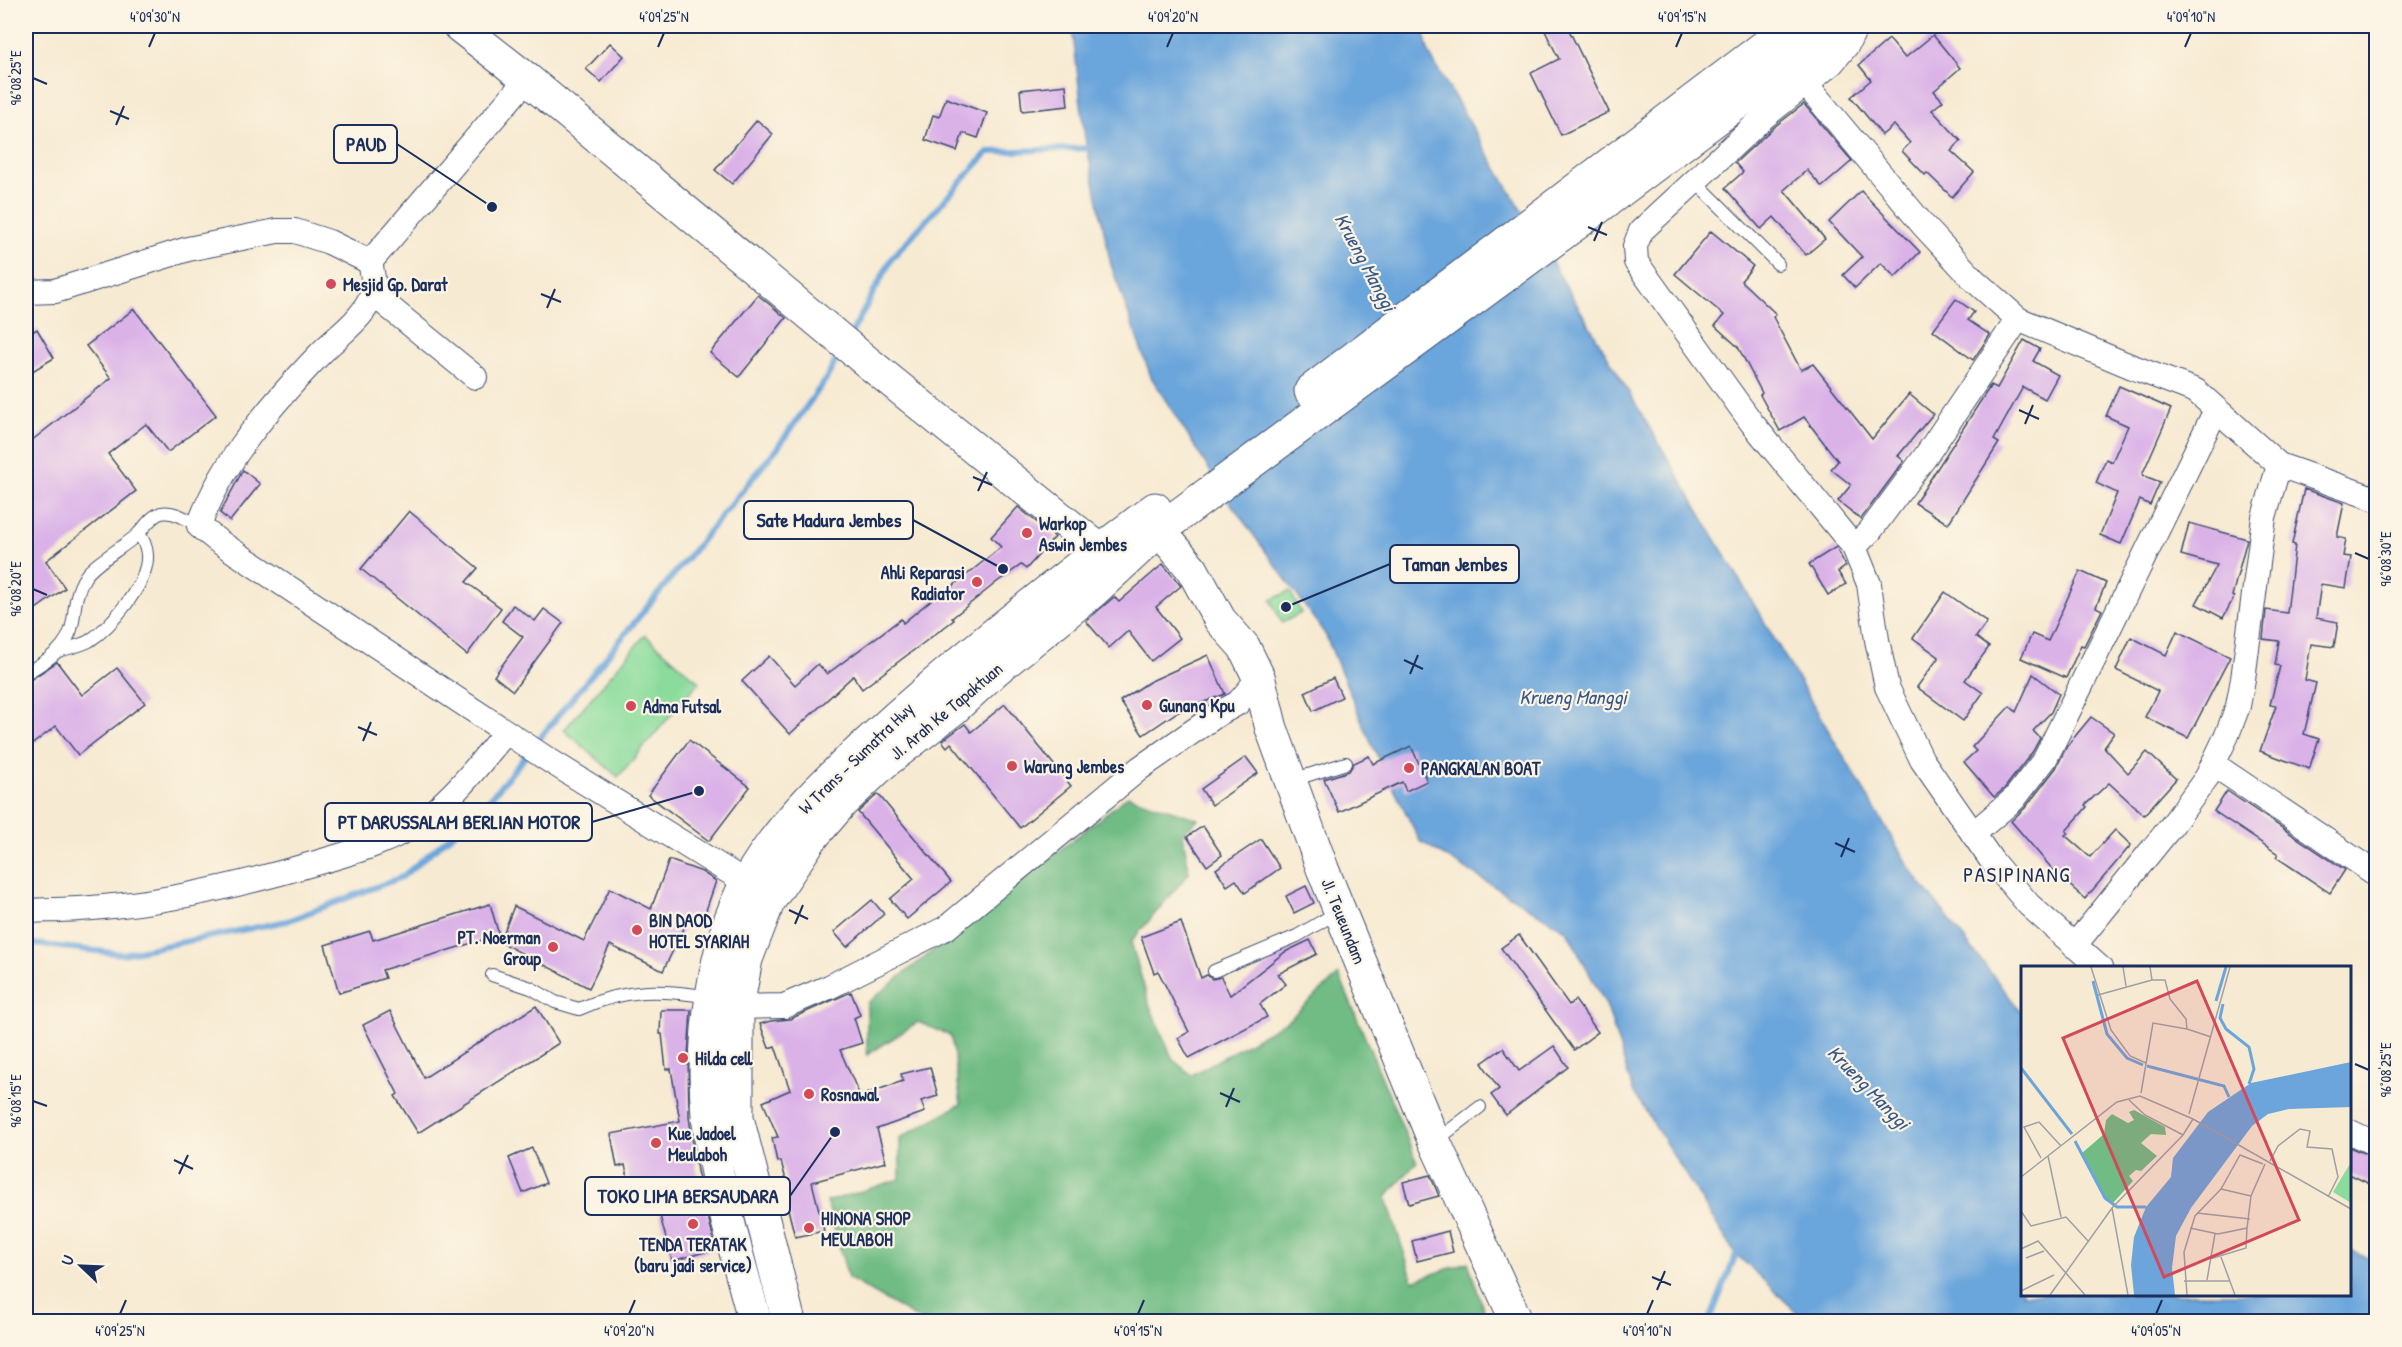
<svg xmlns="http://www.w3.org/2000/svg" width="2402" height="1347" viewBox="0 0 2402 1347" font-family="'Patrick Hand',sans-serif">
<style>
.green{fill:#8bdc9c;stroke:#53867d;stroke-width:1.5}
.forest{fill:#70bc84;stroke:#467671;stroke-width:1.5}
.water{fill:#6ba5db;stroke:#436a9c;stroke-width:1.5}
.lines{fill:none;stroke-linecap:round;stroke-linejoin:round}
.stream{stroke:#6ba5db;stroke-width:6}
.building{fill:#dab2e8}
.service-casing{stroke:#3c4b6f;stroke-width:14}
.minor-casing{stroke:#3c4b6f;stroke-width:26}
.tertiary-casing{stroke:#3c4b6f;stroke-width:34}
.trunk-casing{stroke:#3c4b6f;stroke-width:35}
.service{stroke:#fff;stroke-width:12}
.minor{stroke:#fff;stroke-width:24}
.tertiary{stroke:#fff;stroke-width:32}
.trunk{stroke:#fff;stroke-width:33}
.ticks{fill:none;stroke:#1b2f5e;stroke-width:2}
.poi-dot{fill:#d1495b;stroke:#fcf5e5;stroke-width:2}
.labels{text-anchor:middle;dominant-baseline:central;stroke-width:4.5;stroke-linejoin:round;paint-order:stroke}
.poi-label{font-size:18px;font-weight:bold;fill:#1b2f5e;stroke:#fcf5e5;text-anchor:start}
.street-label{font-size:18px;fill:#1b2f5e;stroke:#fcf5e5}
.water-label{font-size:20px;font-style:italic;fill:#37588a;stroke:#fcf5e5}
.quarter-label{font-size:21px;letter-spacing:1.5px;fill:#1b2f5e;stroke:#fcf5e5}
.inset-river{fill:none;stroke:#6ba5db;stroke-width:3}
.inset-road{fill:none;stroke:#9f9fa4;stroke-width:1.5}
.view{fill:#d1495b;fill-opacity:0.15;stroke:#d1495b;stroke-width:3}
.inset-edge{fill:none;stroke:#1b2f5e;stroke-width:3}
.leader{fill:none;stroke:#1b2f5e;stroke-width:2}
.callout-dot{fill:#1b2f5e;stroke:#fcf5e5;stroke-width:2}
.callout{fill:#fcf5e5;stroke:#1b2f5e;stroke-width:2}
.callout-label{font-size:20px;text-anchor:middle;font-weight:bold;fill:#1b2f5e}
.neatline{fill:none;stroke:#1b2f5e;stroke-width:2}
.ticks-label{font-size:15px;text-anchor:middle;fill:#1b2f5e}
</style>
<rect width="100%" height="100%" fill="#fcf5e5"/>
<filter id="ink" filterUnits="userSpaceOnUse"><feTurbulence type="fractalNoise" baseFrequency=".0167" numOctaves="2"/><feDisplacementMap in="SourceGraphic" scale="12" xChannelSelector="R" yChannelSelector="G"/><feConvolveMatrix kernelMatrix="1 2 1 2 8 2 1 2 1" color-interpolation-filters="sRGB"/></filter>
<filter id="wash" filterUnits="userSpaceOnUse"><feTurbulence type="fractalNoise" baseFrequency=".008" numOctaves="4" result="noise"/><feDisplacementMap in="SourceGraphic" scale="24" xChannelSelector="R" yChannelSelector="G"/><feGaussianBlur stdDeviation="1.35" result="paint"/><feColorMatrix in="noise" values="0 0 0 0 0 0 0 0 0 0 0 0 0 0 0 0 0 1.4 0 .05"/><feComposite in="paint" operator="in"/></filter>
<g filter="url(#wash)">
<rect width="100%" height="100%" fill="#f7ead2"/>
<g class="green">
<polygon points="1290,591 1301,613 1282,623 1271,600"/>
<polygon points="645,635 699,682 618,777 564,730"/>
</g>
<polygon class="forest" points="1128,796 1198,819 1183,833 1189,873 1131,942 1149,1004 1173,1060 1192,1075 1287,1021 1339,975 1417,1162 1386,1197 1413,1281 1468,1262 1487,1321 922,1321 848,1278 827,1202 900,1179 900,1138 961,1104 951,1036 918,1022 867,1055 867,1003"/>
<polygon class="water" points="1072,26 1422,26 1429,54 1912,872 2022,1013 2022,1294 2350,1294 2350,1251 2376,1259 2376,1321 1806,1321 1734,1252 1633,1091 1607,1007 1567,931 1420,841 1371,743 1325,634 1227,498 1151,377 1111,265 1085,138"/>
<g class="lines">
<g class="stream">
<polyline points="850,336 892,258 988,152 1094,148"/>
<polyline points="535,744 778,447 826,379 840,353"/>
<polyline points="26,943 123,954 287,921 402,877 479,812 529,752"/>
<polyline points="1709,1322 1739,1247"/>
</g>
</g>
<g id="blocks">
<g class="building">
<polygon points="1557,26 1567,26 1609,112 1561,135 1531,73 1559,59 1545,31"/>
<polygon points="1933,35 1960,68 1934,91 1943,101 1932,110 1961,141 1951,151 1974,172 1952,197 1927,173 1925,175 1902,151 1910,143 1894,125 1882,135 1851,97 1871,80 1859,65 1889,39 1905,58"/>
<polygon points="610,43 624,56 601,82 586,69"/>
<polygon points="1066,85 1068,106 1022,111 1020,90"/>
<polygon points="946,98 987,113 978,138 963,133 957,151 925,140 933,115 939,117"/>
<polygon points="1804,104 1852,161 1822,187 1807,170 1784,190 1825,239 1806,255 1774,217 1761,229 1725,188 1743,172 1735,163 1774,127"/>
<polygon points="757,120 773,134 732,184 715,170"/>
<polygon points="1861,191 1920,252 1895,277 1881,263 1855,288 1843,275 1862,257 1829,222"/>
<polygon points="1711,231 1753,266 1741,281 1776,314 1773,317 1801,370 1813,364 1872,439 1909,394 1933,414 1898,456 1904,461 1861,519 1838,501 1851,485 1831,469 1838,461 1804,417 1780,431 1760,395 1762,393 1738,347 1715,326 1724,315 1675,274"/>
<polygon points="758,295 786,318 739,377 710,353"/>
<polygon points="1956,299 1974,312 1968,320 1990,335 1973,360 1933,330"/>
<polygon points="134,309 216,415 168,452 146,424 108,454 136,491 46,561 65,588 26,616 26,445 111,378 86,346"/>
<polygon points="37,329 54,358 26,375 26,336"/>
<polygon points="2024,340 2040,349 2033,361 2058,375 2045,399 2023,387 1994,440 1999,443 1948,524 1915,503 1991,385 1997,388"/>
<polygon points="2119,386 2171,409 2142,475 2160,482 2150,505 2140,500 2121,544 2100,535 2117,493 2096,483 2106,459 2112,462 2128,426 2106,416"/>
<polygon points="243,470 260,484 230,521 220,513"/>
<polygon points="2304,489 2344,503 2337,537 2346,539 2343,556 2351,557 2346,588 2321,584 2316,618 2338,622 2334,647 2311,644 2305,680 2316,683 2304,734 2319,739 2309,769 2260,751 2276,706 2270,705 2280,666 2275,665 2279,641 2263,639 2266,610 2287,613 2295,545 2292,544"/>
<polygon points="1018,507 1055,537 1026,569 1021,565 997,582 952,618 954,620 862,689 853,676 790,734 742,681 769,656 795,685 818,664 827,674 901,619 903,623 936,596 938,598 1001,547 991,537"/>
<polygon points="409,511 478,568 466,582 501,608 467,655 361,569"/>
<polygon points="2189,523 2247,539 2232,596 2234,597 2223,618 2196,604 2217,565 2181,555"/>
<polygon points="1836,547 1846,566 1838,572 1846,584 1828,595 1809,564"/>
<polygon points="1163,564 1181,586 1156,607 1180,638 1151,661 1128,631 1109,648 1086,621 1114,597 1119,602"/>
<polygon points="2080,571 2106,583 2096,607 2102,610 2084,646 2081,645 2066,678 2021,658 2032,634 2048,641"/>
<polygon points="1945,592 1987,622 1976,637 1989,647 1965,680 1983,693 1963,721 1917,687 1939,657 1913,638"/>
<polygon points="513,605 535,621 544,609 563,623 513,691 494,676 523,637 502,621"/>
<polygon points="2177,631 2230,657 2188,738 2145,717 2158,691 2116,670 2131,637 2166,655"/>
<polygon points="1208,655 1225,694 1176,713 1143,735 1120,701 1149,682"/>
<polygon points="57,662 82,695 117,668 145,703 78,755 56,726 26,749 26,683"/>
<polygon points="2033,674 2059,694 2051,712 2033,731 2040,738 2033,751 2004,789 1994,797 1964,762 1976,751 1972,747 2010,706 2016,712"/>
<polygon points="1333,678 1342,697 1313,711 1305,692"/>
<polygon points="1005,704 1071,786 1020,828 951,743 947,747 942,741 965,724 971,732"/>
<polygon points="2091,717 2114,733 2104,747 2128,773 2147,752 2176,779 2144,815 2109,783 2085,805 2087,807 2066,831 2068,833 2065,835 2090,857 2115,830 2131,845 2085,899 2054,871 2011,821 2025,808 2056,768 2067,746"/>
<polygon points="689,740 750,787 709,841 648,795"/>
<polygon points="1411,746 1427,781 1406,791 1402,782 1339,812 1324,779 1349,771 1354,763 1369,756 1373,764"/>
<polygon points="1246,757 1258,773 1212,805 1201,789"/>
<polygon points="2227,791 2345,870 2330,893 2276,857 2278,854 2214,811"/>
<polygon points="878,794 951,882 907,919 890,899 914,879 858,812"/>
<polygon points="1203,826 1222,855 1207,866 1187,837"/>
<polygon points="1261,839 1280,868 1245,893 1236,880 1227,886 1216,869"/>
<polygon points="669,860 702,872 716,881 701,925 688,920 663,971 610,945 589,988 500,942 514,906 584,941 610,888 651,909"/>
<polygon points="1306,886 1314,903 1294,913 1286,896"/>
<polygon points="872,900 884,914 847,947 834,932"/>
<polygon points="490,904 499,935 382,970 385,978 339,993 325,945 370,931 373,940"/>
<polygon points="1181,922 1201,978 1207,975 1212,979 1221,977 1230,995 1285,952 1310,940 1317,954 1278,974 1286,984 1260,1004 1267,1017 1189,1058 1178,1038 1189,1032 1158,971 1154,973 1141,937"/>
<polygon points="1519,935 1569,1005 1575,1000 1598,1032 1574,1050 1501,948"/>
<polygon points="851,992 860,1015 854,1018 862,1043 840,1050 860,1096 903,1081 901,1074 930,1067 938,1096 921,1101 925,1112 877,1129 886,1162 812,1182 824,1231 795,1237 784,1193 789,1192 781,1161 777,1162 772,1138 778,1137 763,1102 790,1090 775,1046 769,1048 760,1024 771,1021 790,1019"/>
<polygon points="536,1006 559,1043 418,1133 395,1096 398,1094 363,1025 390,1011 424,1078"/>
<polygon points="661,1010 691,1010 688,1057 689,1117 697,1171 716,1249 672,1261 655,1197 634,1202 625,1165 617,1167 611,1134 680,1121 671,1069 666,1069 662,1034 660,1034"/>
<polygon points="1554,1046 1568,1067 1506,1115 1491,1095 1499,1089 1482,1063 1503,1048 1519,1071"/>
<polygon points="2349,1147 2376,1158 2376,1187 2349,1174"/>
<polygon points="532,1148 546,1183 523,1193 509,1158"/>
<polygon points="1430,1175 1439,1196 1409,1204 1403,1182"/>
<polygon points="1448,1231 1453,1252 1417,1261 1412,1241"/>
</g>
</g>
</g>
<g filter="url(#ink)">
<use href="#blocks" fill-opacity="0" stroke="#3c4b6f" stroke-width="1.5"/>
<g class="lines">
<g class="service-casing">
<g id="service">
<polyline points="1695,181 1778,264"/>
<path d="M 58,651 C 68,648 80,646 89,641 C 111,627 149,582 147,555 C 147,547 143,540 139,533"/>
<path d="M 26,673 C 47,661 69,648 73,621 C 75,606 76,591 85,577 C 95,562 123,548 138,534 C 145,527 151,516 161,513 C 174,510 188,520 199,526"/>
<polyline points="1291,772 1299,778 1346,763"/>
<polyline points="1214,971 1297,936 1326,919 1342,919"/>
<path d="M 492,975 L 531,988 L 555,1002 L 579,1009 C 627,988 659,989 711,997"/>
<polyline points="1434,1135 1441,1137 1480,1107"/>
</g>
</g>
<g class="minor-casing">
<g id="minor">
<polyline points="1856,26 1847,45 1832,63 1765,116 1641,231 1635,246 1636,262 1752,423 1854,547 1869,584 1877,640 1887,687 1922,760 1992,861 2029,905 2100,968"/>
<polyline points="1805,83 1923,225 1974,280 2018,319 2130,366 2196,391 2279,465 2264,517 2243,679 2238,706 2227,735 2207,777 2173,824 2074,946"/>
<path d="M 370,262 C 373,276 376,289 369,302 C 358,323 335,338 319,355 C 272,404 222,461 199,526 L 218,541 L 547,759 L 747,883"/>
<polyline points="26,292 55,291 188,249 277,231 295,231 329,242 370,262 527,79"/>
<polyline points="373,294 475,377"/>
<polyline points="2279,465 2376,499"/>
<polyline points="1854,547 1870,531 1925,457 2018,319"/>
<polyline points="2213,764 2376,874"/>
<polyline points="1973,834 2014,799 2045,759 2216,410"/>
<path d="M 26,911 C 51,910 77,910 103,907 C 174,901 244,884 312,864 C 351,853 396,841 429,815 C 459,792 482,760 506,732"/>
<polyline points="737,1007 784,1006 829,987 946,928 1140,768 1218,714 1238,703 1259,678"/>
<polyline points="2350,1132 2376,1144"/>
</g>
</g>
<g class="tertiary-casing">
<g id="tertiary">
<polyline points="459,26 527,79 866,361 1100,550"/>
<polyline points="1159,530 1192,569 1220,620 1244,647 1259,678 1271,727 1323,870 1431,1134 1517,1322"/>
</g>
</g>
<g class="trunk-casing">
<g id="trunk">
<polyline points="1311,391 1792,26"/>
<path d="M 755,1322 C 737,1254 715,1184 708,1115 C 701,1044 713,945 747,883 C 784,816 843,766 899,715 C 981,643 1067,575 1155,509"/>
<polyline points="789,1322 737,1118 737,1007 746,959 768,902 811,838 842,802 883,763 953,709 995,670 1093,591 1159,530 1597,208 1840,26"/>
</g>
</g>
<use href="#service" class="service"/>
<use href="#minor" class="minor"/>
<use href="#tertiary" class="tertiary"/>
<use href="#trunk" class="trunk"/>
</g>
</g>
<path class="ticks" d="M 149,47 L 155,33M 658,47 L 664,33M 1167,47 L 1173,33M 1676,47 L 1682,33M 2185,47 L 2191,33M 33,78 L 47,84M 110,111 L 129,119M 116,125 L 124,106M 1588,227 L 1607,235M 1594,241 L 1602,222M 541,294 L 561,302M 547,308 L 555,289M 2019,410 L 2039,419M 2025,424 L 2033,405M 973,477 L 992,485M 978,491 L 987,472M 2355,553 L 2369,559M 33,589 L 47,595M 1404,660 L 1423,669M 1410,674 L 1418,655M 358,727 L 377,735M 363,741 L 371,722M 1835,843 L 1855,852M 1841,857 L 1849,838M 789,910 L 808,919M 795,924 L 803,905M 2355,1064 L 2369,1070M 1220,1093 L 1240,1102M 33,1101 L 47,1106M 1226,1107 L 1234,1088M 174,1160 L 193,1169M 179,1174 L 188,1155M 1652,1277 L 1671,1285M 1657,1290 L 1665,1271M 120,1314 L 126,1300M 629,1314 L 635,1300M 1138,1314 L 1144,1300M 1647,1314 L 1653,1300M 2156,1314 L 2162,1300"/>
<g class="poi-dot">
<circle cx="331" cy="284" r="6"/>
<circle cx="1027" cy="533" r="6"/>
<circle cx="977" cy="582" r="6"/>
<circle cx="1147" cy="705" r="6"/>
<circle cx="631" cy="706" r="6"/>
<circle cx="1012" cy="766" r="6"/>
<circle cx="1409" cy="768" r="6"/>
<circle cx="637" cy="930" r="6"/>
<circle cx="553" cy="947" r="6"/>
<circle cx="683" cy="1058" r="6"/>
<circle cx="809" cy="1094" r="6"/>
<circle cx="656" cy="1143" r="6"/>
<circle cx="693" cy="1224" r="6"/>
<circle cx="809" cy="1228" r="6"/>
</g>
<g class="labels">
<g class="poi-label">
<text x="343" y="284">Mesjid Gp. Darat</text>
<text x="1039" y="523">Warkop<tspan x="1039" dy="21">Aswin Jembes</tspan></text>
<text x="965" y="572" text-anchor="end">Ahli Reparasi<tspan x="965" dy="21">Radiator</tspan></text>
<text x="1159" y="705">Gunang Kpu</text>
<text x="643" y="706">Adma Futsal</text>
<text x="1024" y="766">Warung Jembes</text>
<text x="1421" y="768">PANGKALAN BOAT</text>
<text x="649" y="920">BIN DAOD<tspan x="649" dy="21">HOTEL SYARIAH</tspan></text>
<text x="541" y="937" text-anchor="end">PT. Noerman<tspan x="541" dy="21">Group</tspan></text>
<text x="695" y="1058">Hilda cell</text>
<text x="821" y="1094">Rosnawal</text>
<text x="668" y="1133">Kue Jadoel<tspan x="668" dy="21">Meulaboh</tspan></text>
<text x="821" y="1218">HINONA SHOP<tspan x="821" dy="21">MEULABOH</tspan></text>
<text x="693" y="1244" text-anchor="middle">TENDA TERATAK<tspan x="693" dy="21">(baru jadi service)</tspan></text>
</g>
<g class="street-label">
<text transform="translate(946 711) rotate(-40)">JI. Arah Ke Tapaktuan</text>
<text transform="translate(856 758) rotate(-44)">W Trans - Sumatra Hwy</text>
<text transform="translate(1344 921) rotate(68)">JI. Teueundam</text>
</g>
<g class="water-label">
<text transform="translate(1366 262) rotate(62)">Krueng Manggi</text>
<text x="1573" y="696">Krueng Manggi</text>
<text transform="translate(1869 1087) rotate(46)">Krueng Manggi</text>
</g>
<g class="quarter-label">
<text x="2017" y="874">PASIPINANG</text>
</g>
</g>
<g transform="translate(2021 966)">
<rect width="330" height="330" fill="#f7ead2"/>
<path d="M 330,196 L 330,237 L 312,226 Z" fill="#8bdc9c"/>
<path d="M 113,144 L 144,161 L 145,169 L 130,168 L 120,177 L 136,190 L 120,205 L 115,204 L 108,210 L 112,215 L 91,238 L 84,234 L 61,187 L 83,168 L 85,154 L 91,148 L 107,157 L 113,154 L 108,146 Z" fill="#70bc84"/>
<path d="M 330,96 L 330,141 L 268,143 L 247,148 L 231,160 L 170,242 L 155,270 L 151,302 L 154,329 L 113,329 L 110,299 L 113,271 L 125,241 L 150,211 L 152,192 L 187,146 L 230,117 Z" fill="#6ba5db"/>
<path class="inset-river" d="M 72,15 L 86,68 L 106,92 L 122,99M 195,35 L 205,1M 202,38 L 199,52 L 205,63 L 228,81 L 233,103 L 228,118M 126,100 L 203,120 L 208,131M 0,102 L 51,168M 54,175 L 84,232 L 96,241 L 125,241"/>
<path class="inset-road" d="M 70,1 L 90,64 L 109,90 L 125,97M 102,1 L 105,20M 129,1 L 131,14 L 144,14 L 149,33 L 165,53 L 166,63 L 190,71M 77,29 L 131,14M 120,127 L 132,57 L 166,63M 108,134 L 124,149 L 162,169M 168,148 L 209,1M 27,190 L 40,251M 20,192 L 3,161 L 18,156 L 40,180M 249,195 L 257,180 L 279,163 L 289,165 L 286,181 L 311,183 L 317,211 L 307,231M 0,211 L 96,136 L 119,130 L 172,153 L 330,243M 200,223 L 230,230M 91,242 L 107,329M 0,245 L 10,260 L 45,251 L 68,276M 176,247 L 229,253M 169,262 L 197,268 L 226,262 L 230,230 L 244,198M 0,283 L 17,275 L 64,329M 200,291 L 214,329M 5,292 L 23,285M 189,293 L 225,282 L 226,262M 186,314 L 194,268M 163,315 L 209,315M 0,325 L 33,309M 29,329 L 91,242 L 162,169 L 172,153M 166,329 L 163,286 L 174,250 L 200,223 L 219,189 L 242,198"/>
<path class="view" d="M 176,15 L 278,254 L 143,311 L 42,72 Z"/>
<rect width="330" height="330" class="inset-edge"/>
</g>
<path class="leader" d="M492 207L397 144M1003 569L913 520M1286 607L1390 564M699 791L592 822M835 1132L790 1196"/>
<g class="callout-dot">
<circle cx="492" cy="207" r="6"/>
<circle cx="1003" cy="569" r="6"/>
<circle cx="1286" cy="607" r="6"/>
<circle cx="699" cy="791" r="6"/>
<circle cx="835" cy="1132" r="6"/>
</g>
<g class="callout">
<rect x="334" y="125" width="63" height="38" rx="6"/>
<rect x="744" y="501" width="169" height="38" rx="6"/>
<rect x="1390" y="545" width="129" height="38" rx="6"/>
<rect x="325" y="803" width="267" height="38" rx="6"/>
<rect x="585" y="1177" width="205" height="38" rx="6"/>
</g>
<g class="callout-label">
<text x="366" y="151">PAUD</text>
<text x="829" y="527">Sate Madura Jembes</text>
<text x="1455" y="571">Taman Jembes</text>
<text x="459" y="829">PT DARUSSALAM BERLIAN MOTOR</text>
<text x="688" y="1203">TOKO LIMA BERSAUDARA</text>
</g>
<rect width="2402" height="1347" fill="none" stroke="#fcf5e5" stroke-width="66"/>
<g transform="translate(81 1266) rotate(293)" stroke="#fcf5e5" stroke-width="4.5" paint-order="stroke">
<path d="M0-4.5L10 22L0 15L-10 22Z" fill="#1b2f5e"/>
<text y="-9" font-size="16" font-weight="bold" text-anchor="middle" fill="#1b2f5e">U</text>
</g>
<rect x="33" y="33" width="2336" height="1281" class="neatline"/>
<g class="ticks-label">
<text x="155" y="22">4°09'30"N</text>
<text x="664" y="22">4°09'25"N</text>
<text x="1173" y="22">4°09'20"N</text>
<text x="1682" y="22">4°09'15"N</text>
<text x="2191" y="22">4°09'10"N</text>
<text transform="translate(16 78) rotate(-90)" y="5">96°08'25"E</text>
<text transform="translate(2386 559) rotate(-90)" y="5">96°08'30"E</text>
<text transform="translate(16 589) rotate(-90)" y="5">96°08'20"E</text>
<text transform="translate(2386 1070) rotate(-90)" y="5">96°08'25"E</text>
<text transform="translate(16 1101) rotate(-90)" y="5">96°08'15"E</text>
<text x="120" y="1336">4°09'25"N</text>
<text x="629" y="1336">4°09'20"N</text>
<text x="1138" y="1336">4°09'15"N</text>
<text x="1647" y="1336">4°09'10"N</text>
<text x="2156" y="1336">4°09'05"N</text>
</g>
</svg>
